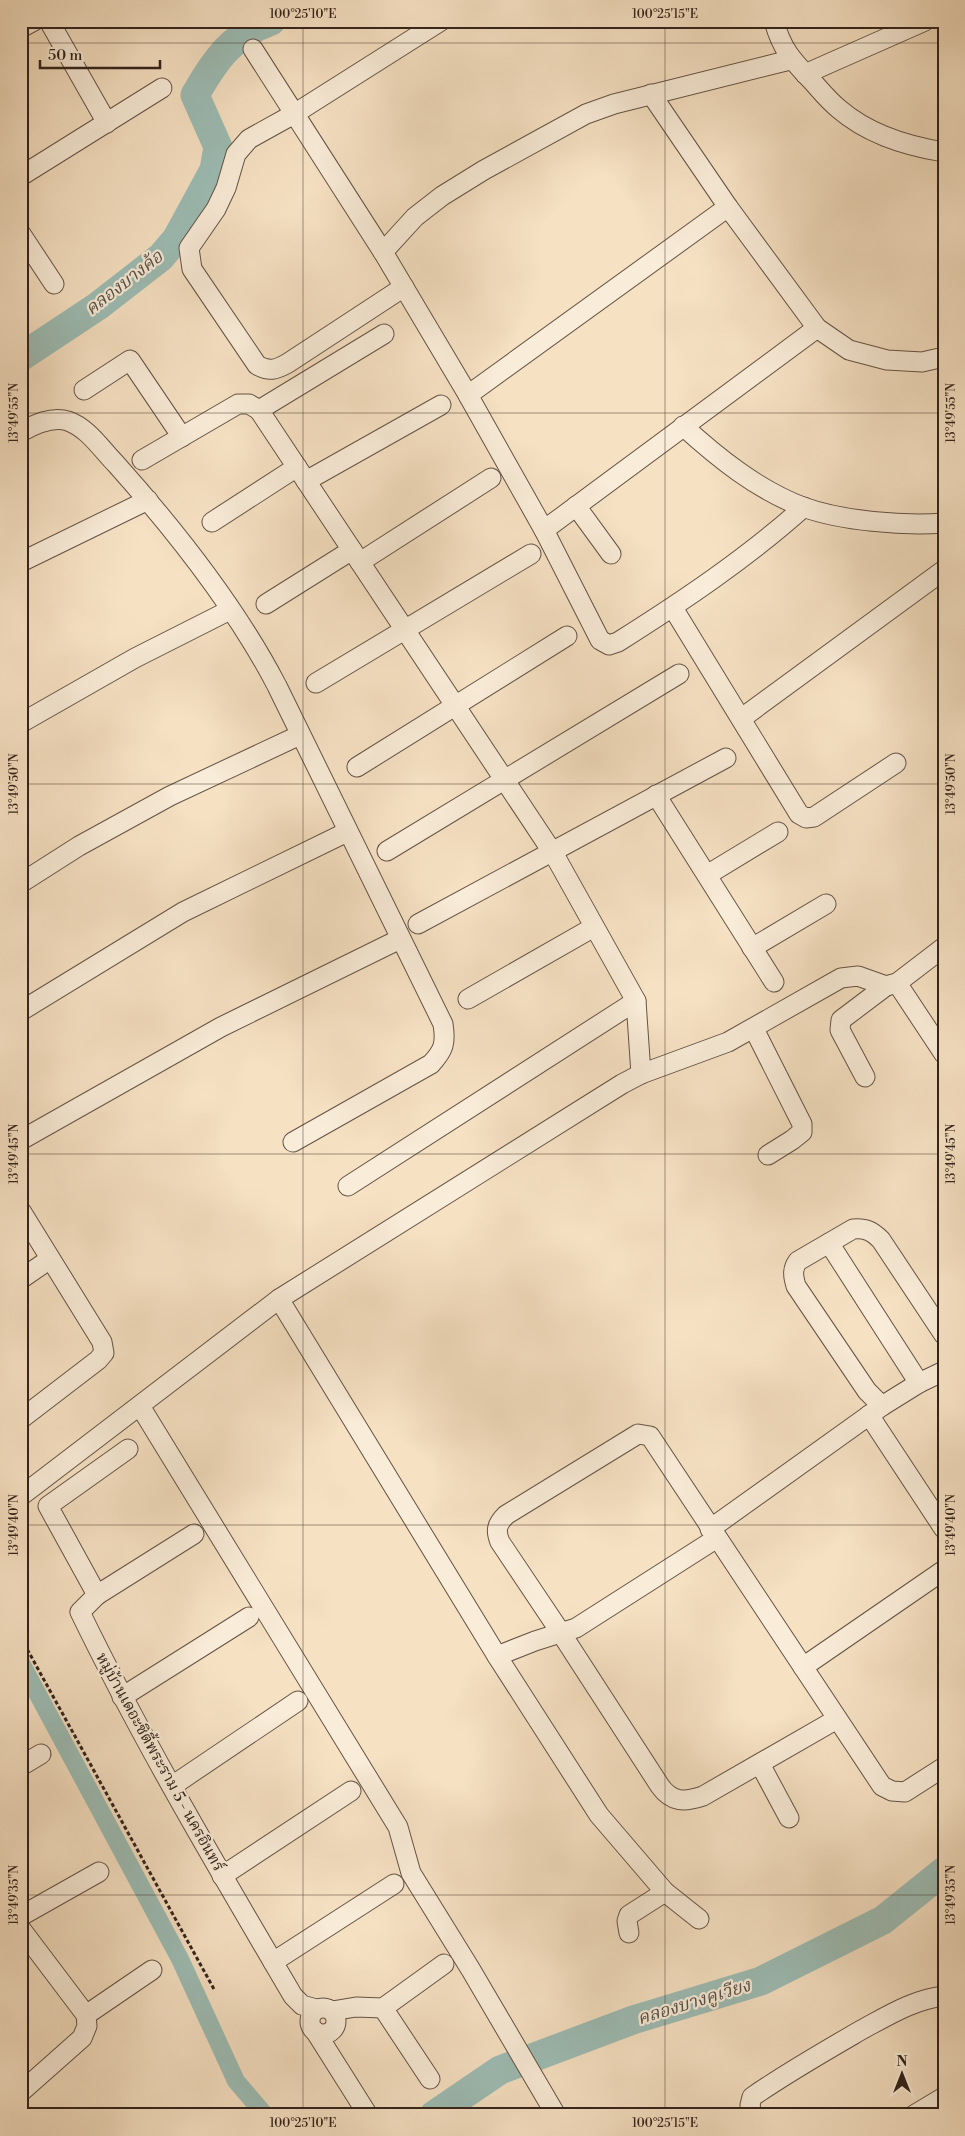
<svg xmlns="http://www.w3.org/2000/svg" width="965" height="2136" viewBox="0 0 965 2136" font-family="'Libre Bodoni','Noto Serif Thai',serif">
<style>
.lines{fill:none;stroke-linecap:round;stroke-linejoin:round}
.canal{stroke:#9dbdb5;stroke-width:18}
.river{stroke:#9dbdb5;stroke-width:29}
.minor-casing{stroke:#645245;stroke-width:21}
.path{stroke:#33231b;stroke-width:3;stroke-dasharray:4 2.5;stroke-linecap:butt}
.minor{stroke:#f9ecd8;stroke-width:19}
.ticks{fill:none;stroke:#33231b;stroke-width:1;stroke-opacity:0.45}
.labels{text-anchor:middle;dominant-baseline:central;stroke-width:4.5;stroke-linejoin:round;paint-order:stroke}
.street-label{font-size:16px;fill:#33231b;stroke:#f9ecd8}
.water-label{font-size:18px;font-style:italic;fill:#535149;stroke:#f9ecd8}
.neatline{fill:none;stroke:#33231b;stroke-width:2}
.ticks-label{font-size:12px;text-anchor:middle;fill:#33231b}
</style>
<rect width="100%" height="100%" fill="#f6e1c3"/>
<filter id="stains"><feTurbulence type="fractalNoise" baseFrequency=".004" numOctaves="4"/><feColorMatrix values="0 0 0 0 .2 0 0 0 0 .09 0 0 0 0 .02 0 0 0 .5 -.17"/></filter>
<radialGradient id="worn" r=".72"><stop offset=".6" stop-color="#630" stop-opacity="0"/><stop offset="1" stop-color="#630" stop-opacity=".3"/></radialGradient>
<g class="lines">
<polyline class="canal" points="21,1663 180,1959 236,2081 265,2115"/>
<g class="river">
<path d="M 21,357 L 98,306 L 161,257 L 177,238 L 214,170 L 218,147 L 195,95 C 215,60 232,35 271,21"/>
<polyline points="434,2115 500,2070 633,2020 761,1981 883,1920 944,1871"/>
</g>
<g class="minor-casing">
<g id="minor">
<polyline points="49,21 107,123"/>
<path d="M 774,21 C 782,50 792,60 812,81 C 821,91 829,101 839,109 C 868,134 906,146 944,152"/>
<polyline points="21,28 34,21"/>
<path d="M 253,49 L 383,252 L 468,395 L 544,530 L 600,640 L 609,645 L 618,642 C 683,601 747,558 804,507"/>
<polyline points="805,74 925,21"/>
<polyline points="651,94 728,207 817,328 849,350 887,360 922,362 944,357"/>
<polyline points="21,176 162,88"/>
<polyline points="21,234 54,284"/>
<polyline points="383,252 415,217 442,196 484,170 586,114 614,104 790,60"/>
<path d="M 404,287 L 288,363 C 276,370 269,372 257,365 L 192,269 L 189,248 L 216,209 L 226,188 L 236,154 L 249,139 L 294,114 L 441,21"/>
<polyline points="384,334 259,410 555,856 636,1001 641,1074"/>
<polyline points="84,390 130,360 182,437"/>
<polyline points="468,395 728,207"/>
<path d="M 683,426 C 718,458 758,490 803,507 C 842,521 903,526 944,523"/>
<path d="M 21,432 C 35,424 52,416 68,421 C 88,428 102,450 116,464 C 174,529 237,609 277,686 L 443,1024 C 446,1043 444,1050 431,1064 L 293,1142"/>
<polyline points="142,460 238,404 249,404 259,410"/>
<polyline points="306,481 441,405"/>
<polyline points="576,506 611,554"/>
<polyline points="212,522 297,467"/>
<polyline points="544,530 817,328"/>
<polyline points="21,562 148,500"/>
<polyline points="360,562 491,478"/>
<polyline points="266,604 352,550"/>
<polyline points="673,608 799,814 806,818 814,817 896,763"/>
<polyline points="316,683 531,554"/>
<polyline points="742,718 944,570"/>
<polyline points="21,723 135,658 230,610"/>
<polyline points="357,767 567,636"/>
<polyline points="656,795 774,982"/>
<polyline points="387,851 679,674"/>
<polyline points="707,875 778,832"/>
<polyline points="21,883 79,846 170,796 300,735"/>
<polyline points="418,924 726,758"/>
<polyline points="752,948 826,904"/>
<polyline points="897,983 944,1054"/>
<polyline points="468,999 594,927"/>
<polyline points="21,1011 183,912 347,832"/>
<polyline points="754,1029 802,1124 802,1132 792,1140 768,1155"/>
<polyline points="865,1077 840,1030 841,1020 886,986"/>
<polyline points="21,1140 221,1027 400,939"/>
<polyline points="348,1186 636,1001"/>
<polyline points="21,1211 102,1342 104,1353 98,1360 21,1419"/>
<polyline points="829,1243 919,1383"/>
<polyline points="21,1279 50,1259"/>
<polyline points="279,1299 497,1656 599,1815 665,1892 699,1919"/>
<path d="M 944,1335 L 881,1240 C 872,1231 866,1228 853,1229 L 798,1261 C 792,1269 793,1276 796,1286 L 867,1391 L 882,1406 L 919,1383 L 944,1371"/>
<polyline points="140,1406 398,1827 411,1873 471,1970 556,2115"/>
<polyline points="869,1415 944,1529"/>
<path d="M 128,1449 L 48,1506 L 97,1595 L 80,1612 C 144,1744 219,1870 293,1996 L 302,2005 L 316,2009"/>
<polyline points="21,1496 279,1299 622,1084 641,1074 728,1042 841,978 858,976 886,986 897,983 944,947"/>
<polyline points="710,1529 882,1406"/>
<polyline points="97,1595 194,1534"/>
<polyline points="497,1656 535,1641 576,1628 717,1538"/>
<polyline points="803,1667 944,1570"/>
<polyline points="122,1697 249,1617"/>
<path d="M 837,1719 L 703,1796 C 685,1802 672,1803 660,1786 L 561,1633 L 500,1542 C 495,1530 497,1524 506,1515 L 638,1434 L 650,1436 L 882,1786 L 892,1791 L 905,1792 L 944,1767"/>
<polyline points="760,1764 789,1818"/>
<polyline points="21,1766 41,1754"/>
<polyline points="172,1786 298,1701"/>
<polyline points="222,1876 351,1791"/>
<polyline points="21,1916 99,1872"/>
<polyline points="21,1929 86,2015 87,2026 82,2038 21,2092"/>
<polyline points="629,1933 627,1921 629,1915 665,1892"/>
<polyline points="273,1962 394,1884"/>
<circle cx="323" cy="2021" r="13"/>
<polyline points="383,2008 430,2079"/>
<polyline points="332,2011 356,2007 383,2008 444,1964"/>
<polyline points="86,2015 152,1970"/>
<polyline points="315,2031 368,2115"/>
<path d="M 752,2115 L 750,2105 L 752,2097 C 788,2072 825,2051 863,2029 C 889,2015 915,1999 944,1996"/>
<polyline points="914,2115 944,2097"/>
</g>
</g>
<polyline class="path" points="21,1638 215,1991"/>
<use href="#minor" class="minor"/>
</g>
<path class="ticks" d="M 303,21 L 303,2115M 665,21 L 665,2115M 21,43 L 944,43M 21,413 L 944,413M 21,784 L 944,784M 21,1154 L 944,1154M 21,1525 L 944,1525M 21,1895 L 944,1895"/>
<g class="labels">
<g class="street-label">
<text transform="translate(160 1762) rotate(61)">หมู่บ้านเดอะซิตี้พระราม 5 - นครอินทร์</text>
</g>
<g class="water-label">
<text transform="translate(124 283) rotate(-38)">คลองบางค้อ</text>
<text transform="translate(694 2002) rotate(-17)">คลองบางคูเวียง</text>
</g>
</g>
<rect width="965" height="2136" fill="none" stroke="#f6e1c3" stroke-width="55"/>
<g transform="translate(902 2074)" stroke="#f9ecd8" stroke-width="4" paint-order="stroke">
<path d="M0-4L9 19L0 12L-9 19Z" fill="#33231b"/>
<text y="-8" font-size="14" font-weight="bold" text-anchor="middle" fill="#33231b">N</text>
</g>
<path d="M40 60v8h120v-8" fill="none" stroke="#33231b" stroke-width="2.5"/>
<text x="48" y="60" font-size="15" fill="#33231b" stroke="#f9ecd8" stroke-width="4" paint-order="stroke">50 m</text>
<rect x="28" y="28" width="910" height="2080" class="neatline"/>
<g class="ticks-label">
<text x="303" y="18">100°25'10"E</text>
<text x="665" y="18">100°25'15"E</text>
<text transform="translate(14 413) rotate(-90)" y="4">13°49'55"N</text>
<text transform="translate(951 413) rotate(-90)" y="4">13°49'55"N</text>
<text transform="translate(14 784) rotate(-90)" y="4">13°49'50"N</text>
<text transform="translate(951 784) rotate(-90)" y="4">13°49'50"N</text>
<text transform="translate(14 1154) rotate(-90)" y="4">13°49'45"N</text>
<text transform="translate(951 1154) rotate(-90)" y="4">13°49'45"N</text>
<text transform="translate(14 1525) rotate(-90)" y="4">13°49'40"N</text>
<text transform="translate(951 1525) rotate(-90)" y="4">13°49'40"N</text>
<text transform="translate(14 1895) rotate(-90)" y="4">13°49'35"N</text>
<text transform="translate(951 1895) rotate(-90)" y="4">13°49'35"N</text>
<text x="303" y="2127">100°25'10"E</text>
<text x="665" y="2127">100°25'15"E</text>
</g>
<rect width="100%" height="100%" filter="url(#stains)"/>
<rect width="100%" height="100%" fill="url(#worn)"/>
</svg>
